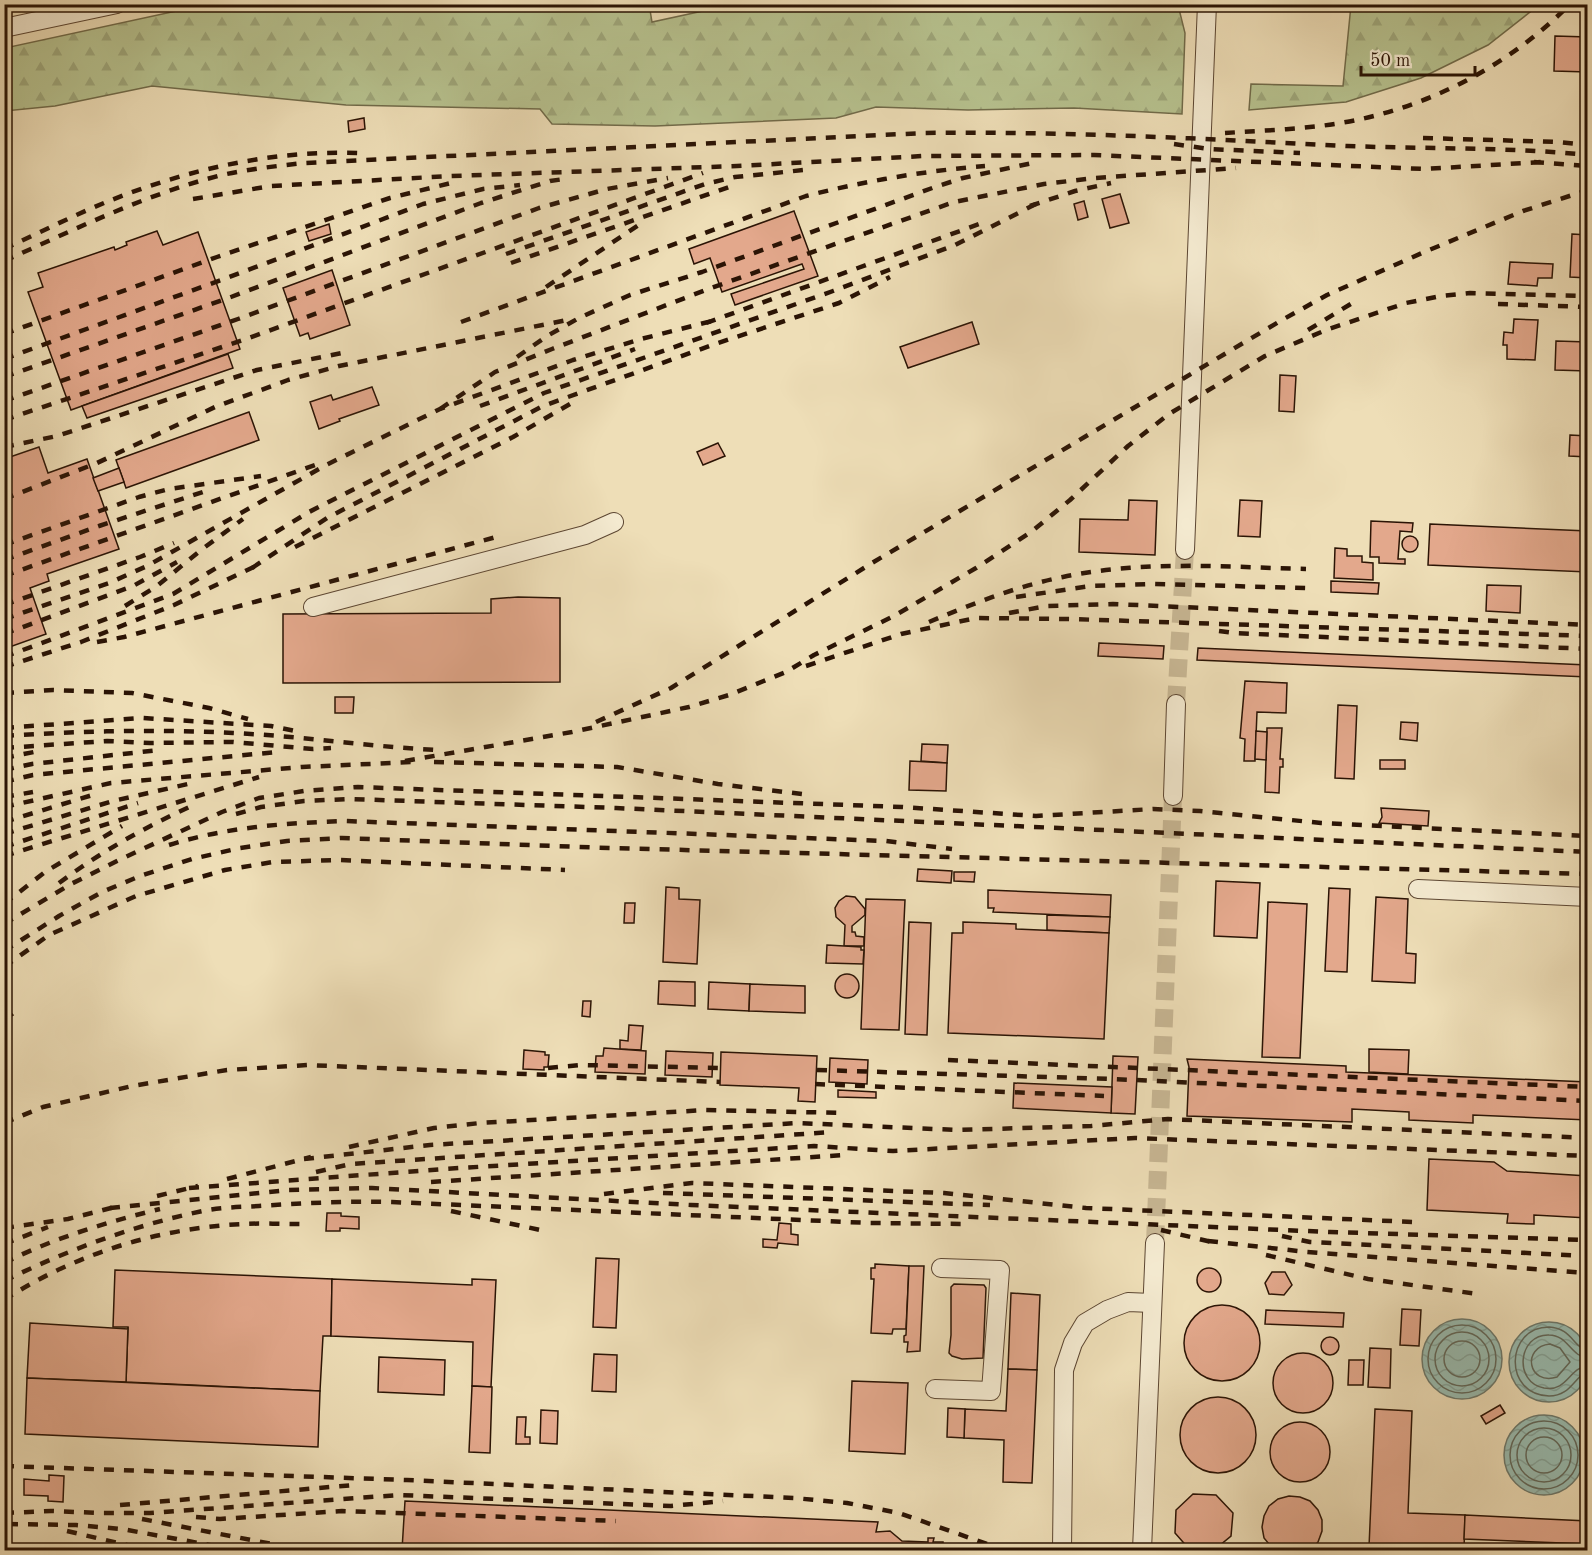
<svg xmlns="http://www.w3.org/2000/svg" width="1592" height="1555" viewBox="0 0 1592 1555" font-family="'Old Standard TT',serif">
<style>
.forest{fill:url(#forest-firs);stroke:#716b4a;stroke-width:1.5}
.water{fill:url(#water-waves);stroke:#6d796c;stroke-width:1.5}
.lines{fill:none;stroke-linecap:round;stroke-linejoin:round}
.shore{stroke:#62685a;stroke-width:1.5}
.building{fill:#e3a88c;stroke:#2b1405;stroke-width:1.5}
.minor-tunnel{stroke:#c7b693;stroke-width:18;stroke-dasharray:18 9;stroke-linecap:butt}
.minor-casing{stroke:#5c4632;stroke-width:20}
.minor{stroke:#f4ead0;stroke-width:18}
.rail{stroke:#2b1405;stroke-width:4.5;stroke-dasharray:10 10;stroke-linecap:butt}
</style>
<defs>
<pattern id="forest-firs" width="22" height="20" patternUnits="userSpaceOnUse" patternTransform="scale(1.5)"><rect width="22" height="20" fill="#b7c28f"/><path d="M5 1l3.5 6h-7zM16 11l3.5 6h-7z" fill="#9ea67a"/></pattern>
<pattern id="water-waves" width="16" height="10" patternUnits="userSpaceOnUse" patternTransform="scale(1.5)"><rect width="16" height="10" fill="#99bcb0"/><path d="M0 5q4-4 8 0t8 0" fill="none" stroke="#84a196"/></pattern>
</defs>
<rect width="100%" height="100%" fill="#eedeb7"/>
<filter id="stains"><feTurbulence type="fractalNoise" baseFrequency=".00333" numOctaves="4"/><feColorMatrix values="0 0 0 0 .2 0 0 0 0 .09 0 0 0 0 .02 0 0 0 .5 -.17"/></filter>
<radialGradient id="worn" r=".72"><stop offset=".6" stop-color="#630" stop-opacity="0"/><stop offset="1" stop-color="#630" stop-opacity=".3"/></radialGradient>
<g class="forest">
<polygon points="204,5 649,4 652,22 735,4 1178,5 1185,33 1182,114 1074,108 968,110 876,107 836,118 655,126 552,124 540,109 346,105 152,86 55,106 5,111 5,48"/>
<polygon points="1351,5 1351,4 1539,5 1488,45 1421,78 1346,102 1249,110 1251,84 1343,86"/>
</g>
<g class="water">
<circle cx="1462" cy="1359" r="40"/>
<circle cx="1549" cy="1362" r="40"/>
<circle cx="1544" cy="1455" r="40"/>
</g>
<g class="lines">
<g class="shore">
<circle cx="1462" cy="1359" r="34"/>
<circle cx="1462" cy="1359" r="27"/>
<circle cx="1462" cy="1359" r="18"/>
<path d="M 1550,1344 L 1560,1348 L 1570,1362 L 1557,1377 C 1528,1386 1521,1347 1550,1344 Z"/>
<path d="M 1588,1350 C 1574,1349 1572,1328 1549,1327 C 1505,1327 1503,1395 1549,1396 C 1572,1396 1574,1375 1588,1373"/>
<path d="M 1588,1358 C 1571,1357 1568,1335 1549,1335 C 1518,1334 1513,1382 1544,1388 C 1568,1392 1569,1367 1588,1366"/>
<circle cx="1544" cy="1455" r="34"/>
<circle cx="1544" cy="1455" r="27"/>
<circle cx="1544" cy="1455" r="18"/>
</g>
</g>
<g class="building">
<polygon points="1555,36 1588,37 1588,72 1554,71"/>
<polygon points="364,118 365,129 349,132 348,121"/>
<polygon points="1120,194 1129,223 1110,228 1102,199"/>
<polygon points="1084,201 1088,217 1078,220 1074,204"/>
<polygon points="794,211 818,276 735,305 731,294 804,269 802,264 722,292 710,258 694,264 689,249"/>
<polygon points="329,224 331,234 309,241 306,232"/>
<polygon points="157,231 163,245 198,232 240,349 71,410 28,292 43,287 38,273 114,247 115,250 127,245 126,242"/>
<polygon points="1572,234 1588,235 1588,278 1570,277"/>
<polygon points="1510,262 1553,264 1552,278 1538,278 1537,286 1508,284"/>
<polygon points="332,270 350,325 310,339 308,333 300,336 283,288"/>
<polygon points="1514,319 1538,320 1535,360 1507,359 1507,345 1503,345 1504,332 1513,333"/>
<polygon points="972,322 979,344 908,368 900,347"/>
<polygon points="1556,341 1588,342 1588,371 1555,370"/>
<polygon points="228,354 233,368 87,418 82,406"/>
<polygon points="1280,375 1296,376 1294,412 1279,411"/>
<polygon points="372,387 379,405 339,419 340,421 319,429 310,402 331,395 333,400"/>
<polygon points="249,412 259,440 126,488 116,460"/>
<polygon points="1570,435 1588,436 1588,457 1569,456"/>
<polygon points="718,443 725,456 703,465 697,452"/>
<polygon points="39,447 48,473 87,459 119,549 47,574 49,581 30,588 46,634 4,649 4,459"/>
<polygon points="119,468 124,482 98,491 93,478"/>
<polygon points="1129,500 1157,501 1155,555 1079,552 1080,519 1128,520"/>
<polygon points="1240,500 1262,501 1260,537 1238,536"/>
<polygon points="1371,521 1413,523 1412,532 1400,531 1398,559 1405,559 1405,564 1379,563 1379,557 1370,557"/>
<polygon points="1430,524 1588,531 1588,572 1428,565"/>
<circle cx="1410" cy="544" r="8"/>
<polygon points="1335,548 1347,549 1347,556 1362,556 1362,562 1373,563 1373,580 1334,578"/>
<polygon points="1331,581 1379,583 1378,594 1331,592"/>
<polygon points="1487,585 1521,586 1520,613 1486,611"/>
<polygon points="518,597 560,598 560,682 283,683 283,614 491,613 491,599"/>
<polygon points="1099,643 1164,646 1163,659 1098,656"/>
<polygon points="1198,648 1588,665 1588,677 1197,660"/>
<polygon points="1245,681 1287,683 1286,713 1257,712 1255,761 1244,761 1245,739 1240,738"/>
<polygon points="335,697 354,697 353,713 335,713"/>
<polygon points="1338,705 1357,706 1354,779 1335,778"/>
<polygon points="1401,722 1418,723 1417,741 1400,739"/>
<polygon points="1267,728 1282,728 1280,759 1283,759 1283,767 1280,767 1279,793 1265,792"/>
<polygon points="1256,731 1267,732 1266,760 1255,759"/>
<polygon points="922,744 948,745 947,763 921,761"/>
<rect x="1380" y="760" width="25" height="9"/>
<polygon points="910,761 947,763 946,791 909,790"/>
<polygon points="1381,808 1429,811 1428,826 1379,823 1382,817"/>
<polygon points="918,869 952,871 951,883 917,881"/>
<polygon points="954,872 975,872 974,882 954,881"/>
<polygon points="1216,881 1260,883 1257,938 1214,936"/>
<polygon points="666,887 679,888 679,899 700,900 697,964 663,962"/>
<polygon points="1329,888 1350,889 1347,972 1325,971"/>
<polygon points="988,890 1111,895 1110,917 993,912 994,908 988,908"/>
<polygon points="846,896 855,897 865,909 865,915 852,926 852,932 855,932 856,936 864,937 864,946 844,946 845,925 836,917 835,908 839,901"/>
<polygon points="1376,897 1408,899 1406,953 1416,954 1415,983 1372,981"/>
<polygon points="866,899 905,900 899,1030 861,1029"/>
<polygon points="1268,902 1307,904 1300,1058 1262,1057"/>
<polygon points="625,903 635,903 634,923 624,923"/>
<polygon points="1047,915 1110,917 1109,933 1047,930"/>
<polygon points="909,922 931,923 927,1035 905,1034"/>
<polygon points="963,922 1016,924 1016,929 1109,933 1104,1039 948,1033 952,933 963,933"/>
<polygon points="827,945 861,947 861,950 864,950 863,964 826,963"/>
<circle cx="847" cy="986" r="12"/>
<polygon points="659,981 695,982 695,1006 658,1004"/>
<polygon points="709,982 750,984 749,1011 708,1009"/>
<polygon points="750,984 805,986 805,1013 749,1011"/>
<polygon points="583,1001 591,1001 590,1017 582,1016"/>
<polygon points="4,1005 13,1015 4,1021"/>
<polygon points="629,1025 643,1026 641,1050 620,1049 620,1040 628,1041"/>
<polygon points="604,1048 646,1051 645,1074 595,1072 596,1056 603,1056"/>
<polygon points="1369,1049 1409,1050 1408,1074 1369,1072"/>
<polygon points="524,1050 545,1052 545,1055 549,1055 548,1067 544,1067 544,1070 523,1069"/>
<polygon points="666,1051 713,1053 712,1077 665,1075"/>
<polygon points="721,1052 817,1056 815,1102 798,1101 799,1088 720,1085"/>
<polygon points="1113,1056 1138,1057 1135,1114 1111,1113"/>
<polygon points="830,1058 868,1060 867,1084 829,1082"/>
<polygon points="1187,1059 1346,1066 1346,1072 1588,1082 1588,1120 1473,1115 1473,1123 1409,1120 1409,1112 1352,1109 1352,1122 1187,1116 1189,1067"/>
<polygon points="1014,1083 1112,1087 1111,1113 1013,1108"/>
<polygon points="838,1090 876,1092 876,1098 838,1097"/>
<polygon points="1429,1159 1494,1162 1507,1171 1588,1176 1588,1218 1534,1215 1534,1224 1507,1223 1508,1214 1427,1210"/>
<polygon points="327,1213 341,1213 341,1216 359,1217 359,1229 340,1228 340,1231 326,1231"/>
<polygon points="779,1223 791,1224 791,1234 798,1235 798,1245 778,1243 777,1248 763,1247 763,1239 777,1240"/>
<polygon points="596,1258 619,1259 616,1328 593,1327"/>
<polygon points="875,1264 909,1266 906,1329 893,1329 892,1334 871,1333 874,1279 871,1279 871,1268 875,1268"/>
<polygon points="909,1266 924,1266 920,1351 907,1352 908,1342 904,1342 904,1336 906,1335"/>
<circle cx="1209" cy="1280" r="12"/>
<polygon points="115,1270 332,1279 331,1336 323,1336 320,1391 126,1382 128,1327 113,1327"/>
<polygon points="1272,1272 1285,1272 1292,1285 1284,1295 1269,1294 1265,1283"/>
<polygon points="332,1279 472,1285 472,1279 496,1280 491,1387 472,1386 473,1342 331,1336"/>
<polygon points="954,1284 984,1285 986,1288 983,1358 962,1359 952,1356 949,1353 951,1335 951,1287"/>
<polygon points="1011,1293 1040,1295 1037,1370 1008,1369"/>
<polygon points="1583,1303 1588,1303 1588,1316 1582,1315"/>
<circle cx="1222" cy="1343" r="38"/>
<polygon points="1402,1309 1421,1310 1419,1346 1400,1345"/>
<polygon points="1266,1310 1344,1313 1343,1327 1265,1324"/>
<polygon points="30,1323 128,1329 128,1327 126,1382 27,1378"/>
<circle cx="1330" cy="1346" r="9"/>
<polygon points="1370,1348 1391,1349 1390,1388 1368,1387"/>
<circle cx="1303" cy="1383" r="30"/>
<polygon points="594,1354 617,1355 616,1392 592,1391"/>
<polygon points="379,1357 445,1360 444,1395 378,1392"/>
<polygon points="1349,1360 1364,1360 1363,1385 1348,1385"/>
<polygon points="1008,1369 1037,1370 1032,1483 1003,1482 1004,1440 964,1438 965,1409 1006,1411"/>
<polygon points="27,1378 320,1391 318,1447 25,1434"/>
<polygon points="852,1381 908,1383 905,1454 849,1451"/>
<polygon points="472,1386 492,1387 490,1453 469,1452"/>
<circle cx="1218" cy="1435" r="38"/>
<polygon points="1500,1405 1505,1413 1486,1424 1481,1416"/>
<polygon points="948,1408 965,1409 964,1438 947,1437"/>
<polygon points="1375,1409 1412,1411 1408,1513 1465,1515 1464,1550 1369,1547"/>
<polygon points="541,1410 558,1411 557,1444 540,1443"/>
<polygon points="517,1417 526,1417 525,1437 530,1437 530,1444 516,1444"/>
<circle cx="1300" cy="1452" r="30"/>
<polygon points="49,1475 64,1476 63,1502 48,1501 48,1496 24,1495 24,1479 49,1481"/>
<polygon points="1193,1494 1216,1495 1233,1513 1231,1536 1214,1550 1190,1550 1175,1533 1176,1510"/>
<polygon points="1289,1496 1300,1497 1310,1501 1318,1510 1322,1520 1322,1531 1318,1542 1311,1550 1274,1550 1264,1538 1262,1527 1264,1516 1269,1506 1278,1499"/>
<polygon points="405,1501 878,1522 876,1532 890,1531 902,1541 928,1542 928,1538 934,1538 933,1542 943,1542 943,1546 947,1546 947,1550 402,1550"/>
<polygon points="1465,1515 1588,1521 1588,1544 1464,1539"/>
</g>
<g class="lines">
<g class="minor-tunnel">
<polyline points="1176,704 1185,550"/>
<polyline points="1155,1243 1173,796"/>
</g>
<g class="minor-casing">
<g id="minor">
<polyline points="4,28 117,4"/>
<polyline points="1185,550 1207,4"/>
<polyline points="313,607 585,535 614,522"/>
<polyline points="1173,796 1176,704"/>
<polyline points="1418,889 1588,897"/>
<polyline points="935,1389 991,1391 1000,1270 941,1268"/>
<polyline points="1062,1550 1064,1370 1073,1343 1085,1323 1107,1310 1128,1302 1152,1303"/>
<polyline points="1142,1550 1155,1243"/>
</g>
</g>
<use href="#minor" class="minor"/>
<g class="rail">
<path d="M 1225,133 C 1270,130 1317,129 1361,119 C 1439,102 1514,61 1570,4"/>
<polyline points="1423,138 1559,142 1588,145"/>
<polyline points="1174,144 1209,149 1300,153"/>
<polyline points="1534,162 1588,166"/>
<polyline points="193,199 271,186 451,176 737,166 923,156 1094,155 1424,169 1542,162"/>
<polyline points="1030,206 1075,191 1111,183"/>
<path d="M 4,249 C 39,233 74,215 109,201 C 189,169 273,150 359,153"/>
<polyline points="506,254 705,184 735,177 804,170"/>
<path d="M 4,261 C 76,229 146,194 222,175 C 249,169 277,166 304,163 L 924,133 C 1066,131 1206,139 1347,146 C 1427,149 1508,147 1588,155"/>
<polyline points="511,263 732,186"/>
<polyline points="546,287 643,222"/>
<polyline points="1498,304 1588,307"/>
<path d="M 461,322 L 806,196 C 865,181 924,171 985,166"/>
<polyline points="706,323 982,223"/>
<polyline points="1308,330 1354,302"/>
<polyline points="4,334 217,257 390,198 451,183"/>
<polyline points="517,357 547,336 579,318 630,295 702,272 935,187 963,178 1037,162"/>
<polyline points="4,359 224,279 423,204 483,189 520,185"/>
<polyline points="4,377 231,297 481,203 550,181 564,179"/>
<polyline points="4,401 238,319 539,208 607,189 668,178"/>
<polyline points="480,406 635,349"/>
<polyline points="440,409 495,372 552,349 711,288 954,202 1044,184 1095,178 1236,168"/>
<polyline points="4,420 246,339 703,173"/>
<polyline points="4,447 57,436 257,370 347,352"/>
<polyline points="4,499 97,463 215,407 288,380 339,366 567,320"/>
<polyline points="4,545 139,497 169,489 261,476"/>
<polyline points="295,547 513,437 577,400"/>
<polyline points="4,560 99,526 212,489"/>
<polyline points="252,568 327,518 543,406 715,344 839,303 890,277"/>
<polyline points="4,576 318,464"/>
<polyline points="1016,597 1091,586 1153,584 1308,588"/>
<polyline points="4,605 140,557 174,543"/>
<polyline points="125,606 157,586 201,550 243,519"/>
<polyline points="1009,613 1047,606 1113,604 1588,625"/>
<polyline points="4,619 109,583 147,566 326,465 440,409 573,360 641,339 712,321"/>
<path d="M 929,622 C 972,604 1017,586 1063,577 C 1143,560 1225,567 1306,569"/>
<polyline points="1219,631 1234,633 1588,649"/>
<polyline points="4,634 133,586 177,562"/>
<polyline points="97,642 124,637 500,536"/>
<polyline points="4,657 173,594 309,512 544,393 833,291 955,245 1036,204"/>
<polyline points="806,666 901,634 976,618 1070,619 1588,636"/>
<polyline points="4,667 81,642 174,605 260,564"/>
<polyline points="4,693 53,690 132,693 209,708 248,719"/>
<polyline points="596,722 671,688 872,563 1282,320 1327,295 1422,253 1523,211 1588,190"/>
<polyline points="4,728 142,718 271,726 300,732"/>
<path d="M 4,736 C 80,731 157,729 233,733 C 302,736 370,747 439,750"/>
<polyline points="4,748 107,741 150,743 233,742 313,749 331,748"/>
<polyline points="4,758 34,752"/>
<polyline points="405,761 572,732 689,707 729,695 786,672 814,655 894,616 976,568 1031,532 1070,500 1128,446 1169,414 1265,356 1326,330 1406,303 1441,296 1470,293 1588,296"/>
<polyline points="434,762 617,767 718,784 810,795"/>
<polyline points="4,770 32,764 159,750"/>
<polyline points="4,782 33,775 277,752"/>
<polyline points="4,797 33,792"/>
<polyline points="4,807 111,783 302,767 413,762"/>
<polyline points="236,814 261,807 304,801 349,799 616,808 1588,852"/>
<polyline points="4,822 99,793"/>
<polyline points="4,834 113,801 188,784"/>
<path d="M 169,845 C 226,827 286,823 346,821 L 886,841 L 952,849"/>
<polyline points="4,847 138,803"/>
<polyline points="4,856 259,777"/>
<path d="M 59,883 C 102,851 147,826 196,804"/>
<polyline points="4,904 45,872 122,826"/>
<polyline points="4,924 71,884 117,861 222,812 259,798 304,791 358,787 902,807 1036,816 1153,809 1200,811 1321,823 1588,836"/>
<polyline points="4,951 59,916 102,892 140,876 192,859 240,848 287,841 342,838 609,848 1588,874"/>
<polyline points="4,967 49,935 136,896 225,870 273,862 339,860 565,870"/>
<polyline points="948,1060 1588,1087"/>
<polyline points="548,1068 581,1065 721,1068"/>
<polyline points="817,1070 1113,1079 1588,1101"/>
<polyline points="815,1084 1104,1096"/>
<polyline points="4,1123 43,1107 132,1086 227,1070 307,1065 720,1082"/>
<polyline points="349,1147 434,1128 480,1123 706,1110 846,1113"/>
<polyline points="304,1159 430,1145 798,1123 957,1130 1091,1126 1168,1119 1588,1138"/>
<polyline points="316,1172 351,1164 833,1132"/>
<polyline points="227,1179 311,1157"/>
<polyline points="431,1182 845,1155"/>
<polyline points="189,1188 444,1169 814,1146 893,1151 1135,1138 1588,1156"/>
<polyline points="663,1193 990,1205"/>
<polyline points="604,1194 692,1183 944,1193 1086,1208 1414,1222"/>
<polyline points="157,1196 198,1186"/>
<polyline points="110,1208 289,1190 372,1188 691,1205 1330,1232 1588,1240"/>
<polyline points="451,1211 545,1231"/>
<polyline points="4,1228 68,1219 119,1206"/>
<polyline points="1161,1230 1216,1243"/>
<polyline points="1282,1236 1310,1242 1588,1256"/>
<polyline points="1208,1241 1307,1252 1588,1273"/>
<polyline points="4,1244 48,1227"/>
<polyline points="1266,1255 1368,1279 1478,1294"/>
<path d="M 4,1263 C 54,1238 107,1222 160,1209"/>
<path d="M 4,1281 C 70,1249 137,1224 208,1210 C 225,1207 242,1207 259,1206 C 303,1203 347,1201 392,1202 L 870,1223 L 966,1224"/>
<path d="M 4,1300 C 75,1254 158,1228 243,1224 C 262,1223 283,1224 302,1224"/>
<polyline points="4,1466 407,1480 794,1498 847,1503 899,1513 1004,1550"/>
<polyline points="120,1505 354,1485"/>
<polyline points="4,1513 51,1511 103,1513 150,1513 399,1495 671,1506 723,1501"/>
<polyline points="196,1517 220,1519 342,1511 616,1521"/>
<polyline points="142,1519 303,1550"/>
<polyline points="8,1524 76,1525 122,1529 237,1550"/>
<polyline points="67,1531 148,1550"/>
</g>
</g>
<rect width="1592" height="1555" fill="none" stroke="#eedeb7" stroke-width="24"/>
<rect x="6" y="6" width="1580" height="1543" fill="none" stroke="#2b1405" stroke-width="3"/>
<rect x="12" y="12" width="1568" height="1531" fill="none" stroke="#2b1405" stroke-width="1.5"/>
<path d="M1361 66v9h114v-9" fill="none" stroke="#2b1405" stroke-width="3"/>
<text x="1370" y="66" font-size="18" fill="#2b1405" stroke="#f4ead0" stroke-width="4.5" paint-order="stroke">50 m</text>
<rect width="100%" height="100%" filter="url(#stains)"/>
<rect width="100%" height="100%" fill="url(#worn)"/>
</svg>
